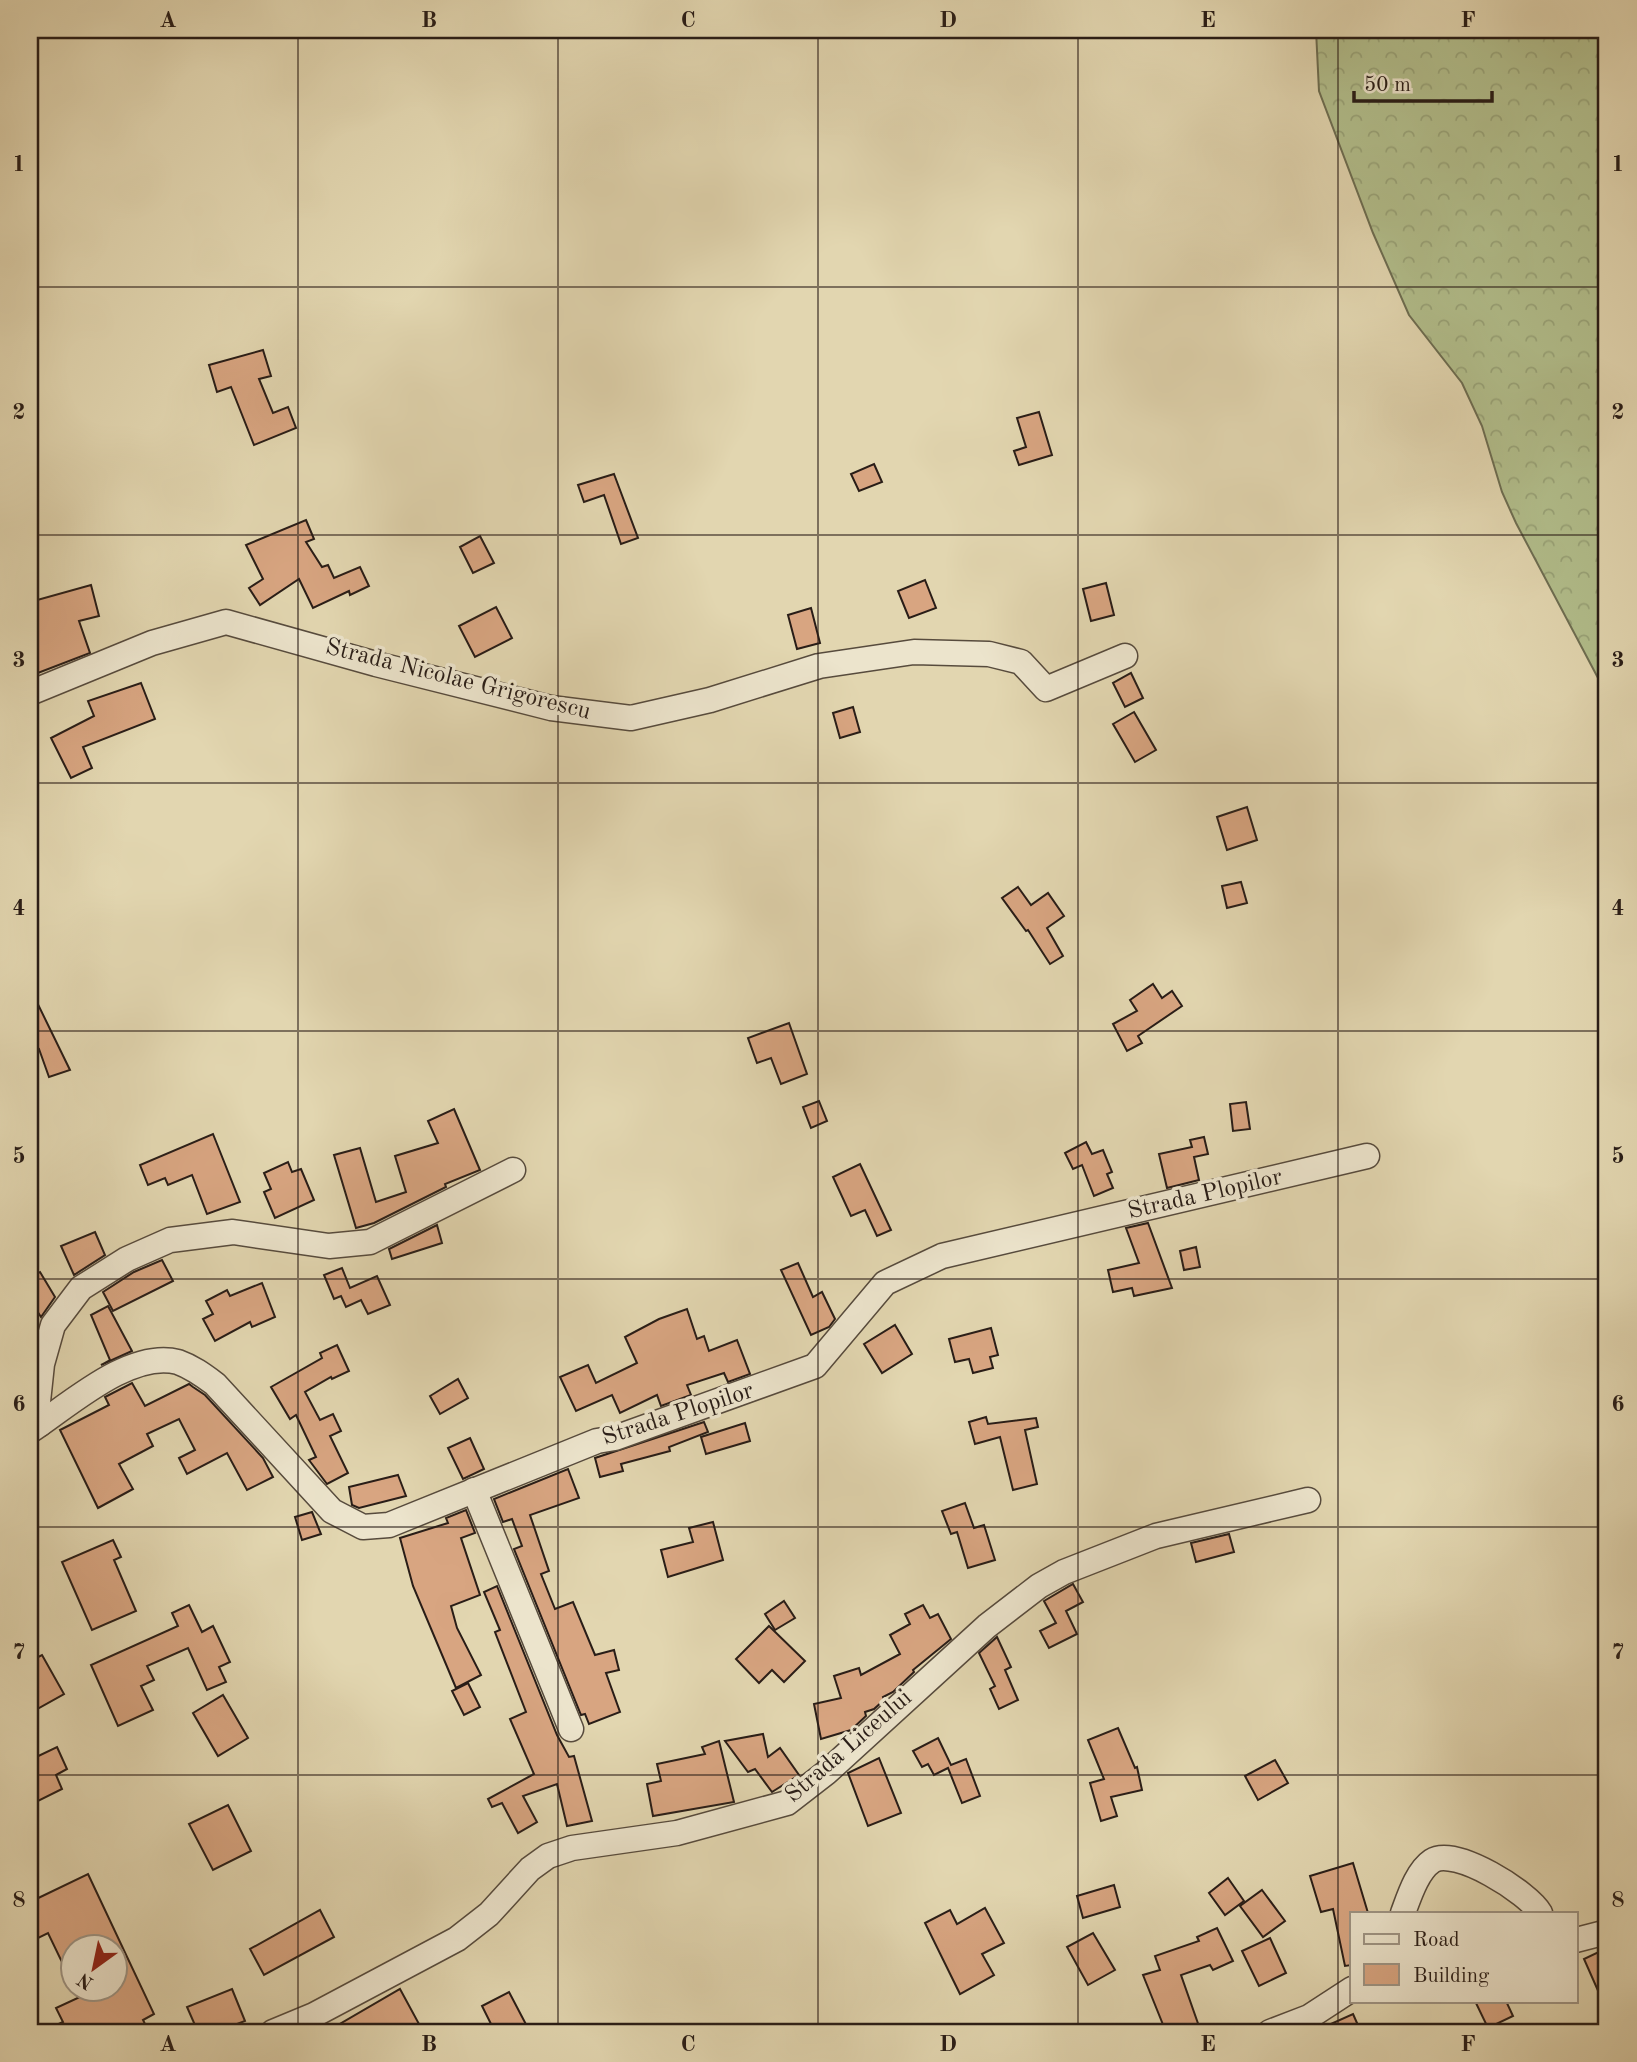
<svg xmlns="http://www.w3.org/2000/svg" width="1637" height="2062" viewBox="0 0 1637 2062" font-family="'Old Standard TT',serif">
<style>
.forest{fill:url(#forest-crowns);stroke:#6e6e52;stroke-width:2}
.building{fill:#d8a581;stroke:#291d17;stroke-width:2}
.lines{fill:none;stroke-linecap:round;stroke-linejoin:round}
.minor-casing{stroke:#574b3d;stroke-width:27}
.minor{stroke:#ece4cc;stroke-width:24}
.grid{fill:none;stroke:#291d17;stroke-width:2;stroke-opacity:0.55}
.labels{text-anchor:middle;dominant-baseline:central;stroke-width:7;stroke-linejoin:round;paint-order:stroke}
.street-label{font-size:24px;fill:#291d17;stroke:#ece4cc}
.neatline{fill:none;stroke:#291d17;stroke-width:2.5}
.grid-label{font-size:23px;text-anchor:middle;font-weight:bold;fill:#291d17}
</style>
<defs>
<pattern id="forest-crowns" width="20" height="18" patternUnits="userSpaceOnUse" patternTransform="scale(1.75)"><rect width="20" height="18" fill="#b2be8c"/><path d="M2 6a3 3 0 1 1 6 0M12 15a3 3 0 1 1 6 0" fill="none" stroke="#99a378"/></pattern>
</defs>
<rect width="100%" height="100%" fill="#e2d6b0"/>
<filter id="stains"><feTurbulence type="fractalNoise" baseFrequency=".00286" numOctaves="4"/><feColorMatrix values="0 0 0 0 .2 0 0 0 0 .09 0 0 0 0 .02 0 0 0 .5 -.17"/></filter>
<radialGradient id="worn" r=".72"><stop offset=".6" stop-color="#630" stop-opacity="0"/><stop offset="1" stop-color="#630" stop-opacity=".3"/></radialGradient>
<polygon class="forest" points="1316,30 1607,30 1607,695 1516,523 1502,492 1482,426 1462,383 1409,315 1373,233 1319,91"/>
<g class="building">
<polygon points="263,350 271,376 259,379 273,413 288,407 296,428 254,445 231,387 217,392 209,365"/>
<polygon points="1039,412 1052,455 1019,465 1014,451 1026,447 1017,418"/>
<polygon points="874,464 882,482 859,491 851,474"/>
<polygon points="614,474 638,538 621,544 604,495 584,502 578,485"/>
<polygon points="306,520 314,539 306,542 322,567 328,565 334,578 360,567 369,586 350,595 349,591 313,608 299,579 260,605 249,588 263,579 246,545"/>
<polygon points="480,536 494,563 473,573 460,547"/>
<polygon points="925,580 936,608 909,618 898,591"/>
<polygon points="1106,583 1114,615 1091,621 1083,589"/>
<polygon points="91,585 99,616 79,621 90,653 30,676 30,602"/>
<polygon points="496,607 512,638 475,657 459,626"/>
<polygon points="811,608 820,643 797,649 788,615"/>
<polygon points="1131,673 1143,698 1125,707 1113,683"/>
<polygon points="141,683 155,719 83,747 92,768 71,778 51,738 94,716 88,701"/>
<polygon points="853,707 860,732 840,738 833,713"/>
<polygon points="1134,712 1156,750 1135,762 1113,724"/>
<polygon points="1247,807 1257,840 1227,850 1217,817"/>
<polygon points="1241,882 1247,903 1227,908 1222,886"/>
<polygon points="1018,887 1031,905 1048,893 1064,916 1047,928 1063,956 1050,964 1028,930 1026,931 1002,898"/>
<polygon points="1153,984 1162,998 1172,991 1182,1006 1138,1036 1142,1043 1127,1051 1113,1024 1137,1011 1130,1000"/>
<polygon points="30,988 70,1070 49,1077 39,1049 30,1053"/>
<polygon points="789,1023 807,1074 781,1084 771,1058 757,1063 748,1038"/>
<polygon points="819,1101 827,1121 811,1128 803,1107"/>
<polygon points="1246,1102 1250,1129 1233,1131 1230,1104"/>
<polygon points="454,1109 480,1170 445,1184 446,1187 374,1223 356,1228 334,1155 360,1148 376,1202 406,1192 395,1156 438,1143 428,1121"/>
<polygon points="213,1134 240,1202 207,1214 192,1175 168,1185 165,1178 148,1185 140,1165"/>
<polygon points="1204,1137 1208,1154 1194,1157 1199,1180 1167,1188 1159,1154 1192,1147 1190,1140"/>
<polygon points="1086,1142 1092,1154 1103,1150 1112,1172 1107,1174 1113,1188 1094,1196 1082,1165 1073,1169 1065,1153"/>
<polygon points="288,1162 292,1172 301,1169 314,1200 275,1218 264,1192 271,1189 264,1173"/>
<polygon points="860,1164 891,1230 877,1236 865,1210 851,1216 833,1177"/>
<polygon points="1148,1223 1172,1288 1134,1296 1132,1288 1113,1292 1108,1270 1139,1263 1126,1228"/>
<polygon points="437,1225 442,1243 392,1259 389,1249"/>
<polygon points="95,1232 105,1255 74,1275 61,1246"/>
<polygon points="1196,1247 1200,1267 1184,1270 1180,1251"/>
<polygon points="162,1260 173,1281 113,1311 103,1292 134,1272"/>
<polygon points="798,1263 813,1297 822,1292 835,1319 829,1327 811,1335 781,1270"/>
<polygon points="342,1268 350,1288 377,1276 390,1305 368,1314 361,1300 346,1307 341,1296 334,1299 324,1275"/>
<polygon points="40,1272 55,1297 41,1317 30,1300 30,1278"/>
<polygon points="262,1283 275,1317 252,1327 250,1322 215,1341 203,1319 213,1314 206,1301 227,1290 230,1296"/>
<polygon points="108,1306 132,1351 101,1365 110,1360 91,1315"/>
<polygon points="687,1309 697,1339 704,1336 709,1351 737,1340 750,1374 728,1382 724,1373 687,1385 691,1395 661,1406 657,1395 620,1413 612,1395 576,1411 560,1377 588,1365 596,1383 637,1363 625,1337 659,1319"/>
<polygon points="895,1325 912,1354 882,1373 864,1344"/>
<polygon points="991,1328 998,1355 990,1357 993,1368 973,1373 969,1359 955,1362 949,1339"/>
<polygon points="337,1345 349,1371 332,1379 331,1377 305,1392 320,1420 333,1414 341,1431 330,1436 348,1473 327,1484 309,1460 316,1457 296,1415 290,1419 271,1387 322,1358 320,1353"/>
<polygon points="458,1379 468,1398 440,1414 430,1396"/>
<polygon points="132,1383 145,1406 189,1384 193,1387 205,1395 263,1458 273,1477 247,1490 227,1453 187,1474 179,1458 195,1450 179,1419 147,1434 153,1446 119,1464 133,1489 98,1508 60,1430 109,1405 105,1397"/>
<polygon points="986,1417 988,1424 1036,1418 1038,1427 1025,1430 1037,1484 1013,1490 1000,1437 975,1444 969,1422"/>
<polygon points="704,1422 708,1432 669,1447 670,1451 621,1464 623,1471 600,1477 595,1458"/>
<polygon points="745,1423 750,1441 706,1454 701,1437"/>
<polygon points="470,1438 484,1469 463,1479 448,1448"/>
<polygon points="568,1469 579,1498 530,1515 549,1571 541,1574 555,1609 573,1602 595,1655 614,1650 619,1670 606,1673 620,1712 589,1724 585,1714 581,1715 514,1549 522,1546 512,1519 503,1522 494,1499"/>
<polygon points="398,1475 406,1496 359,1508 352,1505 349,1487"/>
<polygon points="965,1503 974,1528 984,1525 995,1560 968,1568 957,1532 951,1534 942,1511"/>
<polygon points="466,1510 475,1533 461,1538 480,1595 451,1606 457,1628 481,1675 456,1688 413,1586 400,1538 448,1523 446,1518"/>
<polygon points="312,1512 321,1534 302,1540 295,1517"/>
<polygon points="713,1522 723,1560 668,1577 661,1550 693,1542 689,1528"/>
<polygon points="1229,1534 1234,1552 1196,1562 1191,1543"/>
<polygon points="113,1540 121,1557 114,1560 136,1611 92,1630 62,1562"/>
<polygon points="1073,1584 1083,1602 1066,1611 1077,1634 1049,1648 1040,1631 1056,1623 1044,1601"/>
<polygon points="497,1586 557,1735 569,1757 574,1756 592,1821 567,1826 557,1784 523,1796 537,1822 518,1833 502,1803 492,1807 488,1799 534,1774 510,1719 526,1712 495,1632 500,1630 484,1592"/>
<polygon points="784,1601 795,1618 775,1630 765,1614"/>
<polygon points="189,1605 202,1632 213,1626 230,1662 219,1667 226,1682 207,1690 188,1648 147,1666 154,1680 141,1686 153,1710 118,1726 91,1665 178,1626 172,1613"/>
<polygon points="923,1605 930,1618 938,1614 951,1639 913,1670 914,1672 893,1692 883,1697 884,1700 874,1709 865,1712 866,1716 851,1730 821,1739 814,1704 841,1698 834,1676 859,1668 861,1675 900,1654 890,1635 910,1624 905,1614"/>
<polygon points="769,1626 805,1661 784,1682 772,1670 759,1683 736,1659"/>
<polygon points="997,1637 1011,1667 1005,1670 1018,1700 999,1709 990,1689 995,1686 979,1653"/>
<polygon points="42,1655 64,1694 30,1713 30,1661"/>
<polygon points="468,1683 480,1707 464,1715 452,1691"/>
<polygon points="223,1695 248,1738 218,1756 193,1713"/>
<polygon points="1118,1728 1135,1768 1137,1767 1142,1790 1111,1797 1117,1816 1101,1821 1090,1783 1104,1779 1088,1740"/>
<polygon points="763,1734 768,1757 780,1748 799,1775 772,1792 755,1769 748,1772 725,1741"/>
<polygon points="938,1738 951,1765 966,1759 980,1796 962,1803 948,1768 934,1775 928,1764 922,1767 913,1751"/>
<polygon points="719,1741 734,1802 653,1816 647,1784 661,1781 657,1764 705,1754 702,1747"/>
<polygon points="57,1747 67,1769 56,1775 62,1789 30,1805 30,1760"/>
<polygon points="879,1758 901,1813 868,1826 848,1773"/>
<polygon points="1275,1760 1288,1783 1258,1800 1245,1776"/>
<polygon points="228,1805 251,1851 213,1870 189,1824"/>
<polygon points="1353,1863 1368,1913 1352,1913 1352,1965 1345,1966 1333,1909 1321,1912 1310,1876"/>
<polygon points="88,1874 154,2014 143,2020 149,2032 41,2032 63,2022 56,2008 97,1989 116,1989 116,1947 74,1947 74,1987 48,1933 30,1942 30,1902"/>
<polygon points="1228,1878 1244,1901 1225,1915 1209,1893"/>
<polygon points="1114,1885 1120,1907 1083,1918 1077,1896"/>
<polygon points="1262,1890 1285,1921 1263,1937 1240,1906"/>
<polygon points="985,1908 1004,1943 982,1954 994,1975 960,1994 925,1923 950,1910 957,1924"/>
<polygon points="320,1910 334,1937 264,1975 250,1949"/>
<polygon points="1217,1928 1233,1961 1213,1970 1210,1965 1181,1975 1201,2032 1166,2032 1143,1975 1160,1970 1155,1956 1199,1941 1197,1937"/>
<polygon points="1093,1933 1115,1970 1088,1985 1067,1947"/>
<polygon points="1270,1938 1286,1973 1259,1986 1242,1951"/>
<polygon points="1607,1948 1607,2011 1584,1959"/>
<polygon points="232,1989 245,2021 216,2032 198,2032 187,2007"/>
<polygon points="400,1989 419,2024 404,2032 326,2032"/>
<polygon points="509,1992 530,2032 495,2032 482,2006"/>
<polygon points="1475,2001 1506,2001 1513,2016 1488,2028"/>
<polygon points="1353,2014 1361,2032 1313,2032"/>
</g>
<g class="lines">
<g class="minor-casing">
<g id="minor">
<polyline points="30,693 152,643 226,622 376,664 551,708 631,718 710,700 819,666 914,652 989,654 1021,662 1046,689 1125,656"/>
<polyline points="40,1424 37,1411 42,1364 53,1325 81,1288 127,1259 170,1240 233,1232 329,1246 370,1242 513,1170"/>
<path d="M 30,1431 C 67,1407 130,1349 178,1362 C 192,1367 203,1375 215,1384 L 332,1511 L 363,1527 L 389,1525 L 597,1441 L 615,1438 L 815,1366 L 885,1283 L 942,1256 L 1367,1156"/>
<polyline points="474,1490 571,1729"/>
<path d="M 1403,1913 C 1409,1897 1417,1871 1432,1861 C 1455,1846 1529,1893 1540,1913"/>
<polyline points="1576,1940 1607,1932"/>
<polyline points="273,2032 314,2015 457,1939 489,1914 530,1869 548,1856 572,1848 677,1833 787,1803 827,1772 987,1626 1039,1586 1064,1572 1156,1536 1308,1500"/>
<polyline points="1270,2032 1309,2017 1352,1989"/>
</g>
</g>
<use href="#minor" class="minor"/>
</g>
<path class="grid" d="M 298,30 L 298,2032M 558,30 L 558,2032M 818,30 L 818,2032M 1078,30 L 1078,2032M 1338,30 L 1338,2032M 30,287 L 1607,287M 30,535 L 1607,535M 30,783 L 1607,783M 30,1031 L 1607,1031M 30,1279 L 1607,1279M 30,1527 L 1607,1527M 30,1775 L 1607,1775"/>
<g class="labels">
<g class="street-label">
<text transform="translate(458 680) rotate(14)">Strada Nicolae Grigorescu</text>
<text transform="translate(1205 1195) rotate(-13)">Strada Plopilor</text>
<text transform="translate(678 1415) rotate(-18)">Strada Plopilor</text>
<text transform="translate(849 1747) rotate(-41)">Strada Liceului</text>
</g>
</g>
<rect width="1637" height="2062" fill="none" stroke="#e2d6b0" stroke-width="77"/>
<rect x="1350" y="1912" width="228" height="91" fill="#ece4cc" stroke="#9e9484" stroke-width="2"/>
<rect x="1364" y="1934" width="35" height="10" fill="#ece4cc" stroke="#9e9484" stroke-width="2"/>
<text x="1413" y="1946" font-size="21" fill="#291d17">Road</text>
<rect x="1364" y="1964" width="35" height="21" fill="#d8a581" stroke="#9e9484" stroke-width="2"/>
<text x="1413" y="1982" font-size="21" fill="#291d17">Building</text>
<g transform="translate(94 1968) rotate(213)"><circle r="33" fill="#ece4cc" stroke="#9e9484" stroke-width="2"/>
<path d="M0-5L12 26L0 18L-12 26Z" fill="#8f2418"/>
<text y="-10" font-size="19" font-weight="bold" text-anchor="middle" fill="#291d17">N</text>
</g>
<path d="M1354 91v10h138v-10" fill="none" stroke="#291d17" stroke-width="3.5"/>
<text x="1364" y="91" font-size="21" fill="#291d17" stroke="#ece4cc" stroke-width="5" paint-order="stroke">50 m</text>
<rect x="38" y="38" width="1560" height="1986" class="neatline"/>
<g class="grid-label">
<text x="168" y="27">A</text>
<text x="429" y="27">B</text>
<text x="688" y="27">C</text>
<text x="948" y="27">D</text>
<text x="1208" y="27">E</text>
<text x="1468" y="27">F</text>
<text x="19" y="171">1</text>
<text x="1618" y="171">1</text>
<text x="19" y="419">2</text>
<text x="1618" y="419">2</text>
<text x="19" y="667">3</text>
<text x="1618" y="667">3</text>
<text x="19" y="915">4</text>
<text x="1618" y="915">4</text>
<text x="19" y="1163">5</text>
<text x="1618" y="1163">5</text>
<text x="19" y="1411">6</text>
<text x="1618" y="1411">6</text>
<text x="19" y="1659">7</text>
<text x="1618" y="1659">7</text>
<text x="19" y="1907">8</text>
<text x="1618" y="1907">8</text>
<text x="168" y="2051">A</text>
<text x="429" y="2051">B</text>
<text x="688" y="2051">C</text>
<text x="948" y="2051">D</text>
<text x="1208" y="2051">E</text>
<text x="1468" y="2051">F</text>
</g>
<rect width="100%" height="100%" filter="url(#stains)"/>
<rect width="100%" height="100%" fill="url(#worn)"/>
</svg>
